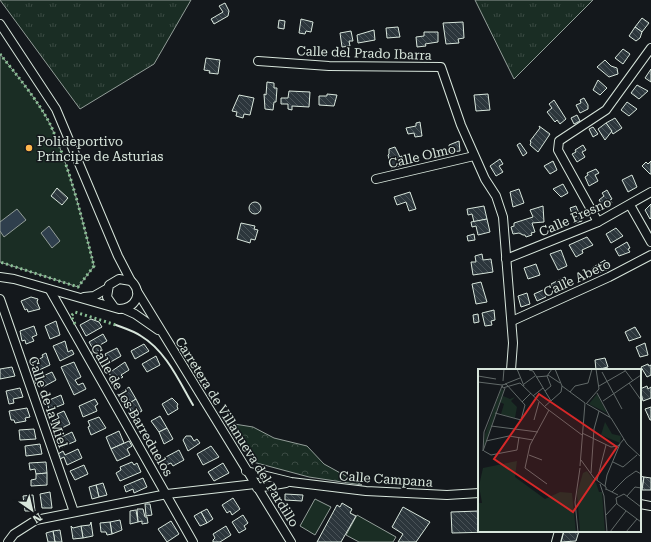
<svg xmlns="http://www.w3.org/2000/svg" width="651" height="542" viewBox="0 0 651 542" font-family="'Roboto Serif',serif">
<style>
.grass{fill:url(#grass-tufts);stroke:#939e99}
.forest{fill:url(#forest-crowns);stroke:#939e99}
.garden{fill:#1a2d24;stroke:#939e99}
.water{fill:#2f3f4d;stroke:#939e99}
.building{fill:url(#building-back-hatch);stroke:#d8e6dc}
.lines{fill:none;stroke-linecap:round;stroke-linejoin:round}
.minor-casing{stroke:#d8e6dc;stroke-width:10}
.minor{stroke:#14181c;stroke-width:8}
.hedge{stroke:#8ac095;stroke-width:3;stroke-dasharray:2 3;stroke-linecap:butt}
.wall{stroke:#d8e6dc;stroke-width:2}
.poi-dot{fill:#ffb74d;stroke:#14181c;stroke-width:1.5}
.labels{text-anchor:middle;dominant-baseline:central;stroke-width:3;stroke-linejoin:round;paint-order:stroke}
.street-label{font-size:13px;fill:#d8e6dc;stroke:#14181c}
.poi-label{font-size:13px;fill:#d8e6dc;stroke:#14181c;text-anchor:start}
.inset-road{fill:none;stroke:#626a69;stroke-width:1}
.view{fill:#d62828;fill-opacity:0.15;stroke:#d62828;stroke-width:2}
.inset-edge{fill:none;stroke:#d8e6dc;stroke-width:2}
</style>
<defs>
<pattern id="grass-tufts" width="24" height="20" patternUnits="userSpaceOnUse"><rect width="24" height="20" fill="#1a2d24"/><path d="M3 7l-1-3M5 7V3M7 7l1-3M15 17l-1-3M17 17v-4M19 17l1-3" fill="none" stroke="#3b4b43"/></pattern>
<pattern id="forest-crowns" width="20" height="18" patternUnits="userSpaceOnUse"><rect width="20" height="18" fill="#1a2d24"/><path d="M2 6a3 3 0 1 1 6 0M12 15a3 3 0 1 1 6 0" fill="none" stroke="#3b4b43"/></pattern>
<pattern id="building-back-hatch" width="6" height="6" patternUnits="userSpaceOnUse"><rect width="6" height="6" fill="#2c363c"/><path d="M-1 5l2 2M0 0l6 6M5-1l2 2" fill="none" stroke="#4a5358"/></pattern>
</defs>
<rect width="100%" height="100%" fill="#14181c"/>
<g class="grass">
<polygon points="0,0 191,0 154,64 80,109"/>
<polygon points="475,0 593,0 514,79"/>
</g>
<polygon class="forest" points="228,423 253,427 274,438 307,446 324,464 362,485 309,477 253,462"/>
<g class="garden">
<path d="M 0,54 C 16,74 40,103 51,126 C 71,171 82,219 94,266 L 78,287 L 0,262 Z"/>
<polygon points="315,499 331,507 315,535 300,526"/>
<polygon points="357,515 396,537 393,542 359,542 346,535"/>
</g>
<g class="water">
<polygon points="17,209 26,220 4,237 0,231 0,222"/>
<polygon points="49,226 60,241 52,248 41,233"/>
</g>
<g class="building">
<polygon points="225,3 229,11 228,16 214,24 211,19 223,12 219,6"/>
<polygon points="642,18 649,23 642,32 635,27"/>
<polygon points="301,19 313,22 311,32 306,31 305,34 299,33"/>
<polygon points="279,20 285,21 284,29 278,28"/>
<polygon points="463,22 464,38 458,39 459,43 446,44 443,23"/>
<polygon points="398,27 400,37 387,38 386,28"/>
<polygon points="635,27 642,32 640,38 636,41 629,36"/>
<polygon points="374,30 375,40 358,43 357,35"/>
<polygon points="351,31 353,41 349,41 350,46 342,47 340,33"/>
<polygon points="424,32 438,32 438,42 425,44 426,46 417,47 416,37 424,36"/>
<polygon points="623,49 630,54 623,64 615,58"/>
<polygon points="206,58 220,60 218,74 209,73 210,71 204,70"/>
<polygon points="605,60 611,66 617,68 618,74 609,77 597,67"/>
<polygon points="651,69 651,82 645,78"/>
<polygon points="598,80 607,88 600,95 593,90"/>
<polygon points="267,82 274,83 274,88 277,88 276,102 274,102 273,110 265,109 264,94 266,95"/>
<polygon points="637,85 648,91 639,99 631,93"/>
<polygon points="289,91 310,92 309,107 292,106 292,110 288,109 288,104 281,104 281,98 288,98"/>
<polygon points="327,94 337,95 334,106 319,105 319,96 327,96"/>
<polygon points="488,94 490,110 476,111 474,95"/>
<polygon points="239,95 254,98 250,115 244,114 243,118 236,116 237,112 232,111"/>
<polygon points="584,98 588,105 588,109 580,113 576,105 581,103 580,100"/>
<polygon points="554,100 566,119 560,124 557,120 555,122 547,112 552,108 549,104"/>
<polygon points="627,102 637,109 629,116 621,110"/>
<polygon points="577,115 580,121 574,124 571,118"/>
<polygon points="615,118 622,128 613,134 606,123"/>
<polygon points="420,122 422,136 415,137 414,133 408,134 406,128 416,126 416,123"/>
<polygon points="606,123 612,131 605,140 598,129"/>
<polygon points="539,126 550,134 538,152 530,145 531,142 530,141 540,128"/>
<polygon points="593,127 598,134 593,137 589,129"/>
<polygon points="459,141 460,151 450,152 449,145"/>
<polygon points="520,143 527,153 523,156 517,145"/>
<polygon points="583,145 586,150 582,152 585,157 577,162 572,154 576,152 575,150"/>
<polygon points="395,147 400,157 402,156 404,165 391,168 388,155 389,154 389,149"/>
<polygon points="500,159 503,164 499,166 503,172 496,176 490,166"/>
<polygon points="553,161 557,170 550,174 544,166"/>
<polygon points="651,161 651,174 650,174 642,166 646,162 648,164"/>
<polygon points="596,169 599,173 595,175 598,181 589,186 585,177 588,175 587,173"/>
<polygon points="632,175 637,187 628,192 622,180"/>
<polygon points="563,184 568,193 561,197 553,189"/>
<polygon points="57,188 68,198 62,205 51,196"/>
<polygon points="519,189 524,203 513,207 510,192"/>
<polygon points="607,190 612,199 610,200 612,203 604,208 599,200 604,196 602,193"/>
<polygon points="410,192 416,209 409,211 406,202 397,205 394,197"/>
<circle cx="255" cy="208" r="6"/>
<polygon points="651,204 651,218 650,219 645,210"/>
<polygon points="484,206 487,219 474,222 472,214 468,215 467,209"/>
<polygon points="543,206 544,222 532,223 535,232 531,233 532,235 526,237 525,235 523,235 519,233 513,234 511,227 514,226 514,223 533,217 530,210"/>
<polygon points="576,206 582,221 575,223 570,208"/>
<polygon points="487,219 490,232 478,235 476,226 472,227 471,222"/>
<polygon points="241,223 255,226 254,229 258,230 255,240 251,239 250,243 237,239"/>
<polygon points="616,228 623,236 611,243 606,234"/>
<polygon points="474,234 475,240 468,241 467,236"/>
<polygon points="587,237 593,245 582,250 583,253 576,257 569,245"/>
<polygon points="627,242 630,248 628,249 630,252 619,256 615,249"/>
<polygon points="561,250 567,266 558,270 550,254"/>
<polygon points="482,254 483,260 491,259 493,272 473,275 471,262 476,262 475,256"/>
<polygon points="605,260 609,269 595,274 592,268"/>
<polygon points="536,264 540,275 528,279 524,268"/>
<polygon points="565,277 568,286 554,291 551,284"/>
<polygon points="481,282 487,302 476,304 472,284"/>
<polygon points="543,290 546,297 537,301 534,294"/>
<polygon points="527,293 530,304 521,307 518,296"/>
<polygon points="31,297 38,299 37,302 40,309 28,312 27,309 25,310 21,301"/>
<polygon points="494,310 495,320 491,321 492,325 485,326 482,313"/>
<polygon points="478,314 479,322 474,323 473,315"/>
<polygon points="91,319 99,322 102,327 86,336 80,325"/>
<polygon points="56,321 60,335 50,339 45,326"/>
<polygon points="34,326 37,335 32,337 34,341 26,344 25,340 22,341 20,331"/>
<polygon points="635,327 641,337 629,341 625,332"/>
<polygon points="103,334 107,341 100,345 102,349 92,354 91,351 93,349 89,342"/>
<polygon points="65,341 68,352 72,350 74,354 60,361 53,346"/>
<polygon points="645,343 648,355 640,357 636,347"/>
<polygon points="144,344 149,351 135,359 131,351"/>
<polygon points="117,348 121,356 107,364 105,360 107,358 105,354"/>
<polygon points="46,353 50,365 37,371 32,363 43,357 42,355"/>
<polygon points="156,356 160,365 147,372 142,364"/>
<polygon points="605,358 608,367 596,370 595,360"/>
<polygon points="74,362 81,377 75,380 78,385 83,383 86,389 74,395 61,367"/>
<polygon points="125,362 129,370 121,375 123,377 114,382 109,373"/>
<polygon points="648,364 649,366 651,365 651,375 647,377 641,367"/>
<polygon points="12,367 15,376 0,379 0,369"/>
<polygon points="52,372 56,380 43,387 41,382 36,384 34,380"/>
<polygon points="647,386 648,389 651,387 651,398 643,401 640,389"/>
<polygon points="129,387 136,399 128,404 120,393"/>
<polygon points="20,388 23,397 13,399 14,403 9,404 6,391"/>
<polygon points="61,395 64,404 49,410 47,401"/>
<polygon points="172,398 178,404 177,406 178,409 168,415 162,404"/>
<polygon points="95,399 98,404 95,406 97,411 83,417 79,406"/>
<polygon points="136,399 142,411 133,416 128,404"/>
<polygon points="651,407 651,420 650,420 645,409"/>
<polygon points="27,408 30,417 25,418 26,421 15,423 14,420 11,420 9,411"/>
<polygon points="64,411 70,424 56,431 52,421 59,418 57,414"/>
<polygon points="160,416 167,428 159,432 151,421"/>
<polygon points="99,417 106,428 91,435 88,427 90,426 88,421"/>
<polygon points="167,428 173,439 164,444 159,432"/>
<polygon points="34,429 36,439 20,440 19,430"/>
<polygon points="119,431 124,443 111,449 106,437"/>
<polygon points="72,432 76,441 62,447 59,438"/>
<polygon points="186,436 191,436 194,441 197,439 200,443 188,451 183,440"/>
<polygon points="129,441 132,446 127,449 130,455 117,461 111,449"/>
<polygon points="40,444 42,454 26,456 25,446"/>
<polygon points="211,446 219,457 203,465 197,454"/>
<polygon points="78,449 82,458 67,465 64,457 60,459 58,454 63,451 65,455"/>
<polygon points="179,450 184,460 173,466 171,463 166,465 162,459"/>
<polygon points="46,462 47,473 36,474 35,469 30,470 29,463"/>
<polygon points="132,462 134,465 137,463 141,472 120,481 116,473 121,470 120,467"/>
<polygon points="223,463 229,473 214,481 208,472"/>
<polygon points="84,465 88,474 75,480 70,471"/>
<polygon points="47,473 47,485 31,486 31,480 36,479 36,474"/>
<polygon points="640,476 644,477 642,490 640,490"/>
<polygon points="644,477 651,478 651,490 642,490"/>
<polygon points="143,478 147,487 134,493 133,489 126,492 124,486"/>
<polygon points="103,483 107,495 99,497 96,485"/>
<polygon points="96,485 99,497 92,499 89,487"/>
<polygon points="50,492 52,508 42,508 40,494"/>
<polygon points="285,494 303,495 302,501 285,500"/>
<polygon points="33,495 35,511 25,511 23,496"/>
<polygon points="233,498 240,509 232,515 230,511 227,513 222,505"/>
<polygon points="342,503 352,509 350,513 356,516 341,542 317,542 337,505 340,507"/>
<polygon points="145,504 150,504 152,515 146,516"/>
<polygon points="403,507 430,522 416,542 398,542 403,534 392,527"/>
<polygon points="137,509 143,509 145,517 147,517 148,523 142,524 142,521 138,522"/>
<polygon points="207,509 213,519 207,523 201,512"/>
<polygon points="136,510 138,522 130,524 130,511"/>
<polygon points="479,511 479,531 492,532 452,533 451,512"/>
<polygon points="201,512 207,523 200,526 194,516"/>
<polygon points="243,515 248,523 244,526 246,529 239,533 232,522"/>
<polygon points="120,520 122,530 112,534 110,522"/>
<polygon points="171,521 179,534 167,542 158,529"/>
<polygon points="91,522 93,536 83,538 81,526 90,525"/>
<polygon points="110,522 112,534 107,535 106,532 101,532 100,523"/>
<polygon points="71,526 73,528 81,526 83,538 73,539"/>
<polygon points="226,526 231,535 220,542 213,542 213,540 215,538 213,534"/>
<polygon points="60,530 62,542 55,542 53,531"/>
<polygon points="53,531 55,542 48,542 46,533"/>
<polygon points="564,531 579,531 576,541 561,542"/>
</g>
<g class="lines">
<g class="minor-casing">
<g id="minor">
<polyline points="0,24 56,109 118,256 131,281"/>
<polyline points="258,61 329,66 441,67 461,125 485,179 496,196 503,217 513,343 511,370"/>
<polyline points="376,179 474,156"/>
<polyline points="630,205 651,242"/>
<polyline points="598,222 558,150 559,141 606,110 651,48"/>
<polyline points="506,259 598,222 651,192"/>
<path d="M 0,277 L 14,279 L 119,309 C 135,309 144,293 131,281 L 119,279 L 109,285 L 107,297 L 114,307"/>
<polyline points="50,290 193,542"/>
<polyline points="137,291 291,542"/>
<polyline points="84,297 94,296 108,288"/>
<polyline points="0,299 74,512"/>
<polyline points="124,309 135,314 158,330"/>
<polyline points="512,321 609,277 651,255"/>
<polyline points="246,471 291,482 366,491 447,495 479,493"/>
<polyline points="257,488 286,483"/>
<polyline points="640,504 651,506"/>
<polyline points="8,542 14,534 36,520 167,494 255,484"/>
<polyline points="556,542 559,531"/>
</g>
</g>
<use href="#minor" class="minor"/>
<g class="hedge">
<path d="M 0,54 C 16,74 40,103 51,126 C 71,171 82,219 94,266 L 78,287 L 0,262"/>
<polyline points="75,324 71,316 75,312 116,325"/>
</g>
<path class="wall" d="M 116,325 C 124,328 134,331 141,336 C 166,351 179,381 193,405"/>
</g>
<circle class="poi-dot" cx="29" cy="148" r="4"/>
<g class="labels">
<g class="street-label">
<text transform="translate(364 53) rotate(2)">Calle del Prado Ibarra</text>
<text transform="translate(422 156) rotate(-13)">Calle Olmo</text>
<text transform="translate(575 217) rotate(-24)">Calle Fresno</text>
<text transform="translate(577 278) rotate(-25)">Calle Abeto</text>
<text transform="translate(48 402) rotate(71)">Calle de la Miel</text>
<text transform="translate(132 410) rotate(60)">Calle de los Barreduelos</text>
<text transform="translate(237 432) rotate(58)">Carretera de Villanueva del Pardillo</text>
<text transform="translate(386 479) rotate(4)">Calle Campana</text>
</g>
<g class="poi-label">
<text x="37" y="141">Polideportivo<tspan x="37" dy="15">Príncipe de Asturias</tspan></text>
</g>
</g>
<g transform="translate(478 369)">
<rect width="163" height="163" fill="#14181c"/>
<path d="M 39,92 L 37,108 L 67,130 L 82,123 L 94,124 L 98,163 L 0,163 L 0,134 L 4,134 L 1,117 L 5,99 Z" fill="#1a2d24"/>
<path d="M 23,20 L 26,21 L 5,81 L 7,65 ZM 119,25 L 129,44 L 111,35 ZM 25,27 L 32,30 L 37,28 L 33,32 L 39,38 L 37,49 L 23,45 L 26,35 L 22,33 ZM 127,53 L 134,65 L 143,67 L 142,74 L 123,66 Z" fill="#1a2d24"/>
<path d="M 109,102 L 118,114 L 121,123 L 124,123 L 127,163 L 102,163 L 99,124 L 105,104 Z" fill="#1a2d24"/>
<path class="inset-road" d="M 39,0 L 46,17M 77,0 L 84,17 L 107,34M 146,0 L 155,12M 51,1 L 55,2 L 73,32M 124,3 L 144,40M 70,6 L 82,14M 0,7 L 18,10M 58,8 L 69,7 L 74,0M 25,12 L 26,0M 0,13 L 24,16M 151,14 L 163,31M 27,15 L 42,9M 46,15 L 57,7M 121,17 L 147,2M 28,18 L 42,14 L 68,39 L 104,66M 67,22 L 73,17 L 69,7M 92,23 L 97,17 L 110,14 L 114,0M 119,24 L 132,48M 55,27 L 65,19M 125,32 L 163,6M 44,33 L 53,24M 108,35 L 121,20 L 118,0M 109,35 L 133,49 L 149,75 L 163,88M 66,38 L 83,23 L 84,17M 17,44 L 43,51 L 47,36 L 28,15 L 24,16 L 25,19 L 28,18M 56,51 L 61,33M 13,57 L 60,63M 104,64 L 133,78 L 140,77 L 146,70M 8,72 L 31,67 L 55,71M 5,82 L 6,63 L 24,17M 5,82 L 27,19M 6,82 L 13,86 L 39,81 L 41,68M 51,86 L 64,91M 103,91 L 116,109 L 128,118 L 128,121M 135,93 L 145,98 L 159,86M 102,97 L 107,34M 113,104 L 116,60 L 121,42M 119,111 L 128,76M 69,115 L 47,99 L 52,76 L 71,41M 122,115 L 126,127 L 129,163M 127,117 L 129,106 L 142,75M 128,120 L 140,126M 134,123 L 148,109 L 158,102 L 163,105M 149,127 L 157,118 L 163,119M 163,138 L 146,125 L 138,129 L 139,135 L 163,153M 128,146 L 139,134M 100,163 L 97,133 L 102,99M 132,163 L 148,142M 148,163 L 159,150"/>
<path class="view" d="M 61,25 L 139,78 L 95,143 L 16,90 Z"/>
<rect width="163" height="163" class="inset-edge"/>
</g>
<g transform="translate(32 510) rotate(146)" stroke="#14181c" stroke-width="3" paint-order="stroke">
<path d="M0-3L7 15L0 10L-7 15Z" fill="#d8e6dc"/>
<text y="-6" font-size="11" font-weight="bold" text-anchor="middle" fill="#d8e6dc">N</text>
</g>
</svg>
